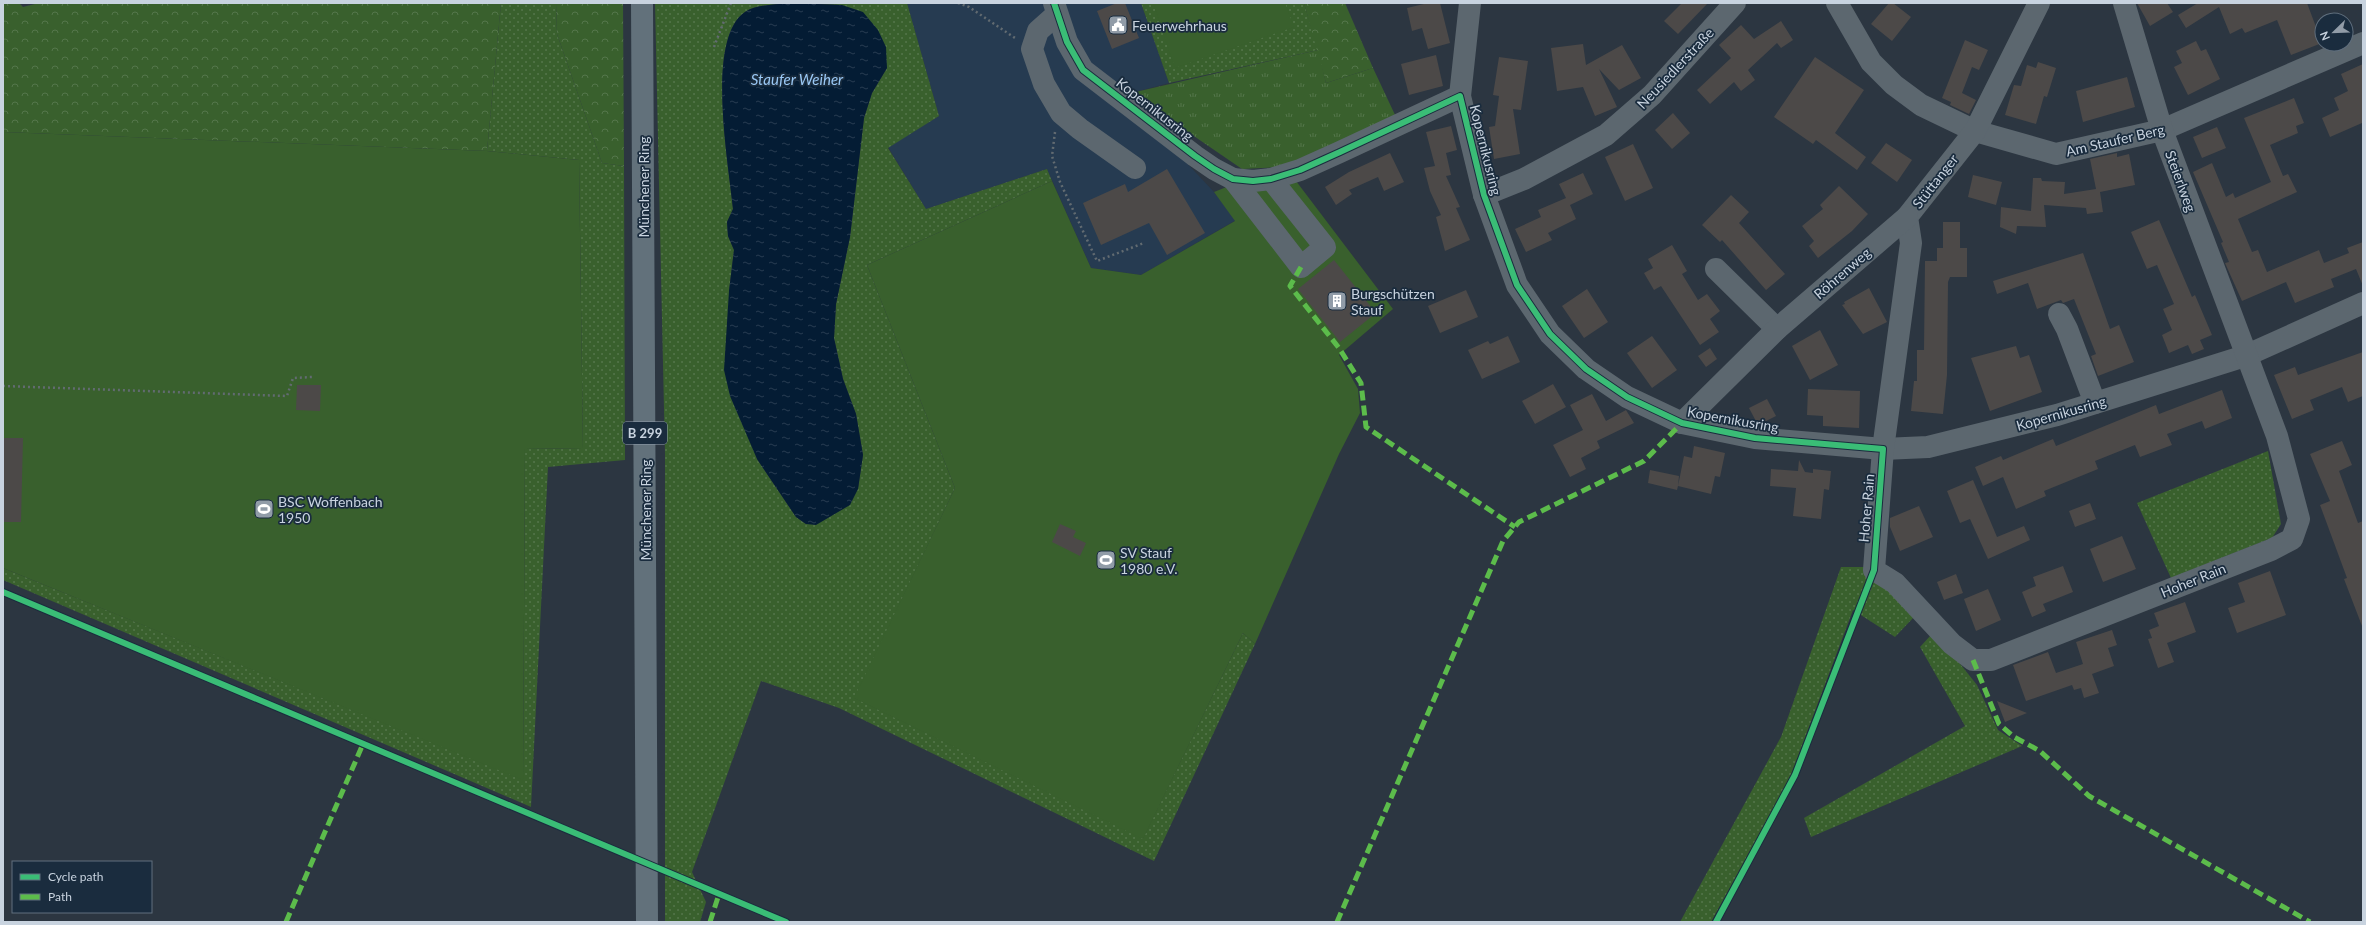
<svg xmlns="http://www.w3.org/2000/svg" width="2366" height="925" viewBox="0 0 2366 925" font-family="Lato,sans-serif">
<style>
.built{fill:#263b51}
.grass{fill:url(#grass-dots)}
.forest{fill:url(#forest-crowns)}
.park{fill:url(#park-tufts)}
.pitch{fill:#39602d}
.water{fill:url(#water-ripples)}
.building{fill:#4c4948}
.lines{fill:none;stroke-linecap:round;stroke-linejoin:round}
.path{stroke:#626b71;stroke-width:2.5;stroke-dasharray:2 3;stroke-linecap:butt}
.minor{stroke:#5c676f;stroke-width:22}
.major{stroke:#62717b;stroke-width:22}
.quiet{stroke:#5cbc4b;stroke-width:5;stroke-dasharray:10 5;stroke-linecap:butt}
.cycleway-casing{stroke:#1a2c3e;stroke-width:8}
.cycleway{stroke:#3abd76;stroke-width:6}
.labels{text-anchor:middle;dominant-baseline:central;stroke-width:3.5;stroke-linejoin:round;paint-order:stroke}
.shield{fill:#1a2c3e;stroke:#94a1af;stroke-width:1}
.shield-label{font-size:13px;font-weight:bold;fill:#c8d3df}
.poi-label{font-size:14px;fill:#c8d3df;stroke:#1a2c3e;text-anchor:start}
.street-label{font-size:14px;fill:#c8d3df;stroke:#1a2c3e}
.water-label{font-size:15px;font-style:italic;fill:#9ac8f5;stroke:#1a2c3e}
</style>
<defs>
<pattern id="grass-dots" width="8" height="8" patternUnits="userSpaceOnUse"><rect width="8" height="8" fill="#39602d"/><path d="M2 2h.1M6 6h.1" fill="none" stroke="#54764b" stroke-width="1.8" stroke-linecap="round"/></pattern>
<pattern id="forest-crowns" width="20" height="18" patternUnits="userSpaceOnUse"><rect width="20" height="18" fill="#39602d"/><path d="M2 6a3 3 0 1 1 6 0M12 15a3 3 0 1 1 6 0" fill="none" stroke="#54764b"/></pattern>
<pattern id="park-tufts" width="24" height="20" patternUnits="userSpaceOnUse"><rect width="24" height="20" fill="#39602d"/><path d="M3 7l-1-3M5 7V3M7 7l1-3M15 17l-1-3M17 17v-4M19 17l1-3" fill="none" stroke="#54764b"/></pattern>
<pattern id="water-ripples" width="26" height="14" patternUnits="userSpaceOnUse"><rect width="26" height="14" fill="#041c34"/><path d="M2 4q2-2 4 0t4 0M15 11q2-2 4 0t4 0" fill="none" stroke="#273c51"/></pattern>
</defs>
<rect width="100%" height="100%" fill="#2c3641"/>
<polygon class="built" points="907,3 1141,3 1169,83 1131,93 1181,157 1214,192 1236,220 1141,275 1091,268 1047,169 926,209 888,147 939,116"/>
<g class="grass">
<polygon points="501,3 556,3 557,34 602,163 624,166 625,460 548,467 531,807 3,580 3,568 523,779 525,448 583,449 579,160 487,151"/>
<path d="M 655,3 L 789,3 C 776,5 757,4 745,12 C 705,39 729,165 733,209 L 727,222 L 728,236 L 734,250 L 729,291 L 757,459 L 796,517 L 806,524 L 858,489 L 863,455 L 856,414 L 843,379 L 834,338 L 836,304 L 850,237 L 864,118 L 872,93 L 887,68 L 842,5 L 793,3 L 907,3 L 939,116 L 888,148 L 926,209 L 1047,169 L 1052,181 L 867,265 L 955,488 L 855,698 L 1143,838 L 1243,633 L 1255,644 L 1154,861 L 839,708 L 761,681 L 692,872 L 706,902 L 700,922 L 665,922 L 665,454 Z"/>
<polygon points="1141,3 1304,3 1318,50 1169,83"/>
<polygon points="2268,451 2281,524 2272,538 2171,578 2137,503"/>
<polygon points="1841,567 1864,567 1914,617 1895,637 1853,610 1789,780 1711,922 1680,922 1781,737"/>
<polygon points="1931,635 1953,655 1977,685 1998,730 2022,746 1811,837 1804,818 1965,726 1920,647"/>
</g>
<g class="forest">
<polygon points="3,3 19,3 23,7 39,3 501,3 487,151 3,132"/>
<polygon points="556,3 623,3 624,166 602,163 557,34"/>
<polygon points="1304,3 1345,3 1373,68 1326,83"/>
</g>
<polygon class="park" points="1318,50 1326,83 1373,68 1396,117 1285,167 1242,169 1131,93"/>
<g class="pitch">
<polygon points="1153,3 1285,3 1294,27 1175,68"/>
<polygon points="3,132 487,151 579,160 583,449 525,448 523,780 3,568"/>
<polygon points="1293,177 1393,309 1339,355 1358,389 1360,413 1339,454 1255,644 1243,633 1143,839 854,698 955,488 867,265 1052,181 1091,268 1141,275 1235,221 1214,192 1229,186"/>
</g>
<path class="water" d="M 789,3 L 842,5 L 863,12 L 878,30 L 886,47 L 887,68 L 872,93 L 864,118 L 850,237 L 836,304 L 834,338 L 843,379 L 856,414 L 863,455 L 858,489 L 850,505 L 816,525 L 806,524 L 796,517 L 757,459 L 730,396 L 724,370 L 729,291 L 734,250 L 728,236 L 727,222 L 733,209 C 729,165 705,39 745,12 C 757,4 776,5 789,3 Z"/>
<g class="building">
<polygon points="1117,3 1125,3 1139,38 1112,49 1097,11"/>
<polygon points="1428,3 1440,3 1450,43 1428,49 1422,28 1412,31 1407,8"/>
<polygon points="1682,3 1708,3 1678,34 1664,21"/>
<polygon points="1889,3 1893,3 1911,17 1892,41 1871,24"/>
<polygon points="2137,3 2167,3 2173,12 2150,26"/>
<polygon points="2198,3 2307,3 2322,43 2291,55 2277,20 2245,33 2242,28 2230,34 2219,7 2186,28 2178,15"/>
<polygon points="1781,21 1793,40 1781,48 1777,43 1748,70 1755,80 1741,91 1734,82 1710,104 1697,90 1731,58 1719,45 1741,25 1754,39"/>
<polygon points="1965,40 1988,50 1979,70 1972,67 1962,93 1976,100 1969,114 1950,105 1951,102 1942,98"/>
<polygon points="2196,41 2201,51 2206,49 2220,79 2188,95 2174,67 2182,63 2176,51"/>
<polygon points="1583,44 1586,65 1622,45 1641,78 1619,90 1599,69 1617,107 1595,116 1583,87 1557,91 1551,48"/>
<polygon points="1436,55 1443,86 1409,95 1401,64"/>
<polygon points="1499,57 1528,61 1521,110 1513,109 1520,154 1494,159 1489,127 1495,126 1499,96 1493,95"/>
<polygon points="1815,57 1864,90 1835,133 1866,157 1857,170 1816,140 1813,144 1774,117"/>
<polygon points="2038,62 2056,68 2047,97 2044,96 2036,124 2005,115 2014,85 2021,86 2027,65 2036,68"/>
<polygon points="2363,64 2363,124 2362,123 2330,137 2322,118 2339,110 2334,98 2348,91 2341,74"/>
<polygon points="2127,77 2135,107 2083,122 2076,91"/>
<polygon points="2294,98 2304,123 2296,126 2298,133 2270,145 2283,176 2288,174 2297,192 2238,219 2252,252 2258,250 2267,272 2319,250 2324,263 2349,253 2347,248 2363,242 2363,286 2356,269 2331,279 2334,287 2295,303 2286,282 2242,301 2225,263 2229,262 2221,243 2223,242 2193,172 2212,163 2226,197 2233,193 2235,198 2271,182 2244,118"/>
<polygon points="1673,113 1690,133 1672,149 1655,130"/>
<polygon points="1451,126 1457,150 1446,153 1451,175 1446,176 1460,207 1456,208 1470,240 1445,251 1436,217 1441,215 1430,191 1424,168 1435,166 1426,132"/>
<polygon points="2217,127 2226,148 2202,158 2193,137"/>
<polygon points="1886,143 1912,160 1897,182 1871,163"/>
<polygon points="1633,144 1653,188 1625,201 1605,157"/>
<polygon points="1390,153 1404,182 1384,191 1378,177 1349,190 1352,194 1336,205 1325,187 1349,172"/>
<polygon points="2117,153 2117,157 2129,154 2135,185 2100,192 2103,212 2087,214 2086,208 2044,205 2046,227 2017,226 2016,234 2000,227 2001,207 2031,211 2033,178 2041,178 2042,181 2065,182 2064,194 2096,189 2090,159"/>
<polygon points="1167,169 1205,233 1167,255 1149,223 1101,245 1083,203 1125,184 1128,192"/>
<polygon points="1583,173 1593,194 1570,205 1576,219 1548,233 1552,240 1526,252 1515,229 1541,217 1538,210 1566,198 1559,184"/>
<polygon points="1973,175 2002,182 1996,205 1968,197"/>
<polygon points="1839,186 1868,214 1852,231 1818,258 1809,246 1814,241 1802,226 1823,209 1820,205"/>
<polygon points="1731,195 1749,212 1739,223 1785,274 1766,290 1722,240 1720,242 1702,225"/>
<polygon points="2159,220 2192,297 2195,295 2212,335 2200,340 2204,349 2192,354 2188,345 2169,353 2162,335 2172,330 2163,309 2174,304 2157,265 2147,269 2131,232"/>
<polygon points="1943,222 1960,222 1960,248 1967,248 1967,277 1950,277 1948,282 1947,375 1943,414 1911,411 1914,381 1917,381 1917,350 1924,350 1925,261 1937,261 1937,248 1943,248"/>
<polygon points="1672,245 1687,271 1682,274 1698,300 1707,294 1720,311 1710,319 1719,332 1700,345 1661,286 1654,290 1644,273 1653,268 1648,259"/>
<polygon points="2083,253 2110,329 2119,325 2134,362 2098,376 2091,356 2096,354 2074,299 2063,303 2061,300 2037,309 2028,283 1997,294 1993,281"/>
<polygon points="1334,260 1376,313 1340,342 1298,289"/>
<polygon points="1869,288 1887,322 1863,334 1842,305 1845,304 1844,302"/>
<polygon points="1587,289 1608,322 1584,338 1562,306"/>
<polygon points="1466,290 1478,317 1440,333 1428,306"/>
<polygon points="1820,330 1838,365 1810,380 1792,346"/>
<polygon points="1508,336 1520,362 1482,379 1468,350 1488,341 1490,344"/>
<polygon points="1652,336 1677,370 1652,388 1627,353"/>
<polygon points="2016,346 2020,358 2029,355 2042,392 1990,411 1971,358"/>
<polygon points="1710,348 1717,359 1706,367 1698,356"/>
<polygon points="2363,352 2363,396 2348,402 2342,387 2310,400 2314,410 2292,419 2274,375 2295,367 2298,375"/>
<polygon points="1553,384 1566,407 1535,424 1522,401"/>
<polygon points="297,385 321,385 320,411 296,410"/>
<polygon points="1808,389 1860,391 1859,428 1823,426 1823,416 1807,415"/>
<polygon points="2222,390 2232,418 2205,429 2202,421 2167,434 2172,445 2140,457 2135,445 2095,461 2098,469 2044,491 2046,496 2016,509 2003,477 1983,486 1975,467 2001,456 2003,460 2053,439 2056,446 2156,405 2159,414"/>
<polygon points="1592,394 1606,421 1626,410 1634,423 1597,441 1600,448 1581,458 1586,469 1570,477 1553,445 1583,430 1570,405"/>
<polygon points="1767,399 1776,416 1758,425 1749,408"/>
<polygon points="3,438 23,438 21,522 3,522"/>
<polygon points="2342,441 2352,465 2339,471 2358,523 2363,521 2362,626 2344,579 2347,578 2320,505 2330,501 2310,454"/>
<polygon points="1694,446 1725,453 1720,477 1715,476 1711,494 1678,486 1677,490 1648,483 1650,470 1679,476 1678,486 1684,456 1692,458"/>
<polygon points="1799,460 1805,472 1813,473 1813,469 1831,471 1829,490 1824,489 1821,519 1793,516 1796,488 1770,486 1771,469 1798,471"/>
<polygon points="1973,480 1997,537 2024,526 2030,540 1988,559 1970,519 1960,523 1947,491"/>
<polygon points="2090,503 2096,519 2075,527 2069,511"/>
<polygon points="1919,506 1933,537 1900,551 1890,527 1890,518"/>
<polygon points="1060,524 1076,531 1073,537 1086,543 1080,556 1052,542"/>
<polygon points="2122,536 2136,569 2103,582 2090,549"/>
<polygon points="2063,566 2073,592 2043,604 2046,611 2032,617 2022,592 2036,586 2033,577"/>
<polygon points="2270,571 2286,615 2237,633 2228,608 2245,602 2238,583"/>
<polygon points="1956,574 1963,593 1944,600 1937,582"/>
<polygon points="1988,589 2001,620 1976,631 1964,599"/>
<polygon points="2185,602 2196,632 2167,643 2174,662 2158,668 2148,639 2152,638 2149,630 2159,626 2154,613"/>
<polygon points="2112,630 2117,645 2108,648 2114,666 2092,674 2099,693 2084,698 2081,688 2074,690 2072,685 2026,701 2013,665 2048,652 2056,673 2083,664 2076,642"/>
<polygon points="1997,701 2027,713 2005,722"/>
</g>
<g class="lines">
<g class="path">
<polyline points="958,3 969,7 1015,38"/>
<polyline points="714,47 731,3"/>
<polyline points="1055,132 1052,156 1060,182 1097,261 1144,243"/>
<polyline points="3,386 287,396 293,378 312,377"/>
</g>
<g class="minor">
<polyline points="1054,3 1067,42 1083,70 1195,156 1214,169 1233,179 1253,181 1271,179 1300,170 1340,152 1460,96"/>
<polyline points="1470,3 1460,96 1484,195 1517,285 1550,334 1586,369 1627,397 1682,423 1755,438 1883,449 1928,447 2057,415 2245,356 2363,303"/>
<polyline points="1837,3 1871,62 1894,85 1921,105 1975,131 2056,154 2162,130 2363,43"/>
<polyline points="2039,3 1975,131 1907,217 1911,243 1883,449 1874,570 1895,583 1952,644 1973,660 1991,660 2271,550 2292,539 2299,519 2277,436 2162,130 2124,3"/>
<polyline points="1056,15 1038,31 1032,49 1044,84 1061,113 1080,129 1135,168"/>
<polyline points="1233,179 1301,267 1325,247 1271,179"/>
<polyline points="1484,195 1524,179 1606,135 1652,95 1735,3"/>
<polyline points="1716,269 1777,329"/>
<polyline points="2059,314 2067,329 2095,403"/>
<polyline points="1682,423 1777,329 1907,217"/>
</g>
<polyline class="major" points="642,3 647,922"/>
<g class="quiet">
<polyline points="1301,267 1290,286 1339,348 1361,383 1366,427 1515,527"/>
<polyline points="1973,660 1999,724 2014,737 2040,751 2089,796 2310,922"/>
<polyline points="286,922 363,744"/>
<polyline points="710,922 719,894"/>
<polyline points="1337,922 1503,541 1519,522 1644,461 1682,423"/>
</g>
<g class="cycleway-casing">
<g id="cycleway">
<polyline points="1054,3 1067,42 1083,70 1195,156 1214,169 1233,179 1253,181 1271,179 1300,170 1340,152 1460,96 1484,195 1517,285 1550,334 1586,369 1627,397 1682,423 1755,438 1883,449 1874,570 1795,775 1716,922"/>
<polyline points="3,592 786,922"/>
</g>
</g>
<use href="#cycleway" class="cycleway"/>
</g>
<defs>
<g id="civic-square" transform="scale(1)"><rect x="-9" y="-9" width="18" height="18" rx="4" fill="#919ca8" stroke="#1a2c3e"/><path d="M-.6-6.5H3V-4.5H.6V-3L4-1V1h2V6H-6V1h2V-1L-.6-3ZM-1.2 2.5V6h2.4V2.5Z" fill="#fff"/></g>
<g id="building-square" transform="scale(1)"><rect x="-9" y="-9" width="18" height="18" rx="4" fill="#919ca8" stroke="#1a2c3e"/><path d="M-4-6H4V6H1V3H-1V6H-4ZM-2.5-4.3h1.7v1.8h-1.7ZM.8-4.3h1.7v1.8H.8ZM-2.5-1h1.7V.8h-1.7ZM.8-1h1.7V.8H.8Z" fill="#fff"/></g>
<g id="stadium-square" transform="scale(1)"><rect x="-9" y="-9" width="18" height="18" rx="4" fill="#919ca8" stroke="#1a2c3e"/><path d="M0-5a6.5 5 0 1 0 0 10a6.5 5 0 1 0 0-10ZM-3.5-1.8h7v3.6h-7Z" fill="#fff"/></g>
</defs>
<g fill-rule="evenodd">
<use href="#civic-square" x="1118" y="25"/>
<use href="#building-square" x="1337" y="301"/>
<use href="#stadium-square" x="264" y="509"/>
<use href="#stadium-square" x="1106" y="560"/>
</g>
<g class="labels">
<rect class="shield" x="623" y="422" width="44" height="22" rx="3"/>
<g class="shield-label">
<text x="645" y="433">B 299</text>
</g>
<g class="poi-label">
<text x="1132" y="25">Feuerwehrhaus</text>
<text x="1351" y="293">Burgschützen<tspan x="1351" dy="16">Stauf</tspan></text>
<text x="278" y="501">BSC Woffenbach<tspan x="278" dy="16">1950</tspan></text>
<text x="1120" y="552">SV Stauf<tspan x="1120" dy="16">1980 e.V.</tspan></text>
</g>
<g class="street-label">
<text transform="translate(1675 68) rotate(-47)">Neusiedlerstraße</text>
<text transform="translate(1155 109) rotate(38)">Kopernikusring</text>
<text transform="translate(2115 140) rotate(-13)">Am Staufer Berg</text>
<text transform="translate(1486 150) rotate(76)">Kopernikusring</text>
<text transform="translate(1935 181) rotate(-52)">Stüttanger</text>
<text transform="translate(2181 181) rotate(70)">Steierlweg</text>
<text transform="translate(643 187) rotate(-90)">Münchener Ring</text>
<text transform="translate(1842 273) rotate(-41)">Röhrenweg</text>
<text transform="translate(2061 413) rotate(-16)">Kopernikusring</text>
<text transform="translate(1733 419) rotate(10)">Kopernikusring</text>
<text transform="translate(1866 508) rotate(-85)">Hoher Rain</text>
<text transform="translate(645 510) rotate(-90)">Münchener Ring</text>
<text transform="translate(2193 580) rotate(-22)">Hoher Rain</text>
</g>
<g class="water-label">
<text x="797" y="79">Staufer Weiher</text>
</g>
</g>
<rect width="2366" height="925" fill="none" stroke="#c8d3df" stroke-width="8"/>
<rect x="12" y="861" width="140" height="52" fill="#1a2c3e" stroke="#606f7e"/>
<rect x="20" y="874" width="20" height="6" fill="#3abd76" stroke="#606f7e"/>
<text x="48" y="881" font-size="12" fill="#c8d3df">Cycle path</text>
<rect x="20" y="894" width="20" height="6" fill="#5cbc4b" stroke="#606f7e"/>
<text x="48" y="901" font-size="12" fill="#c8d3df">Path</text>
<g transform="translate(2334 32) rotate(247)"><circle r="19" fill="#1a2c3e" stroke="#606f7e"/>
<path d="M0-3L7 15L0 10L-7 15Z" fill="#919ca8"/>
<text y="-6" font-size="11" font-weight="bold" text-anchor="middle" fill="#c8d3df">N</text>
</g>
</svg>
